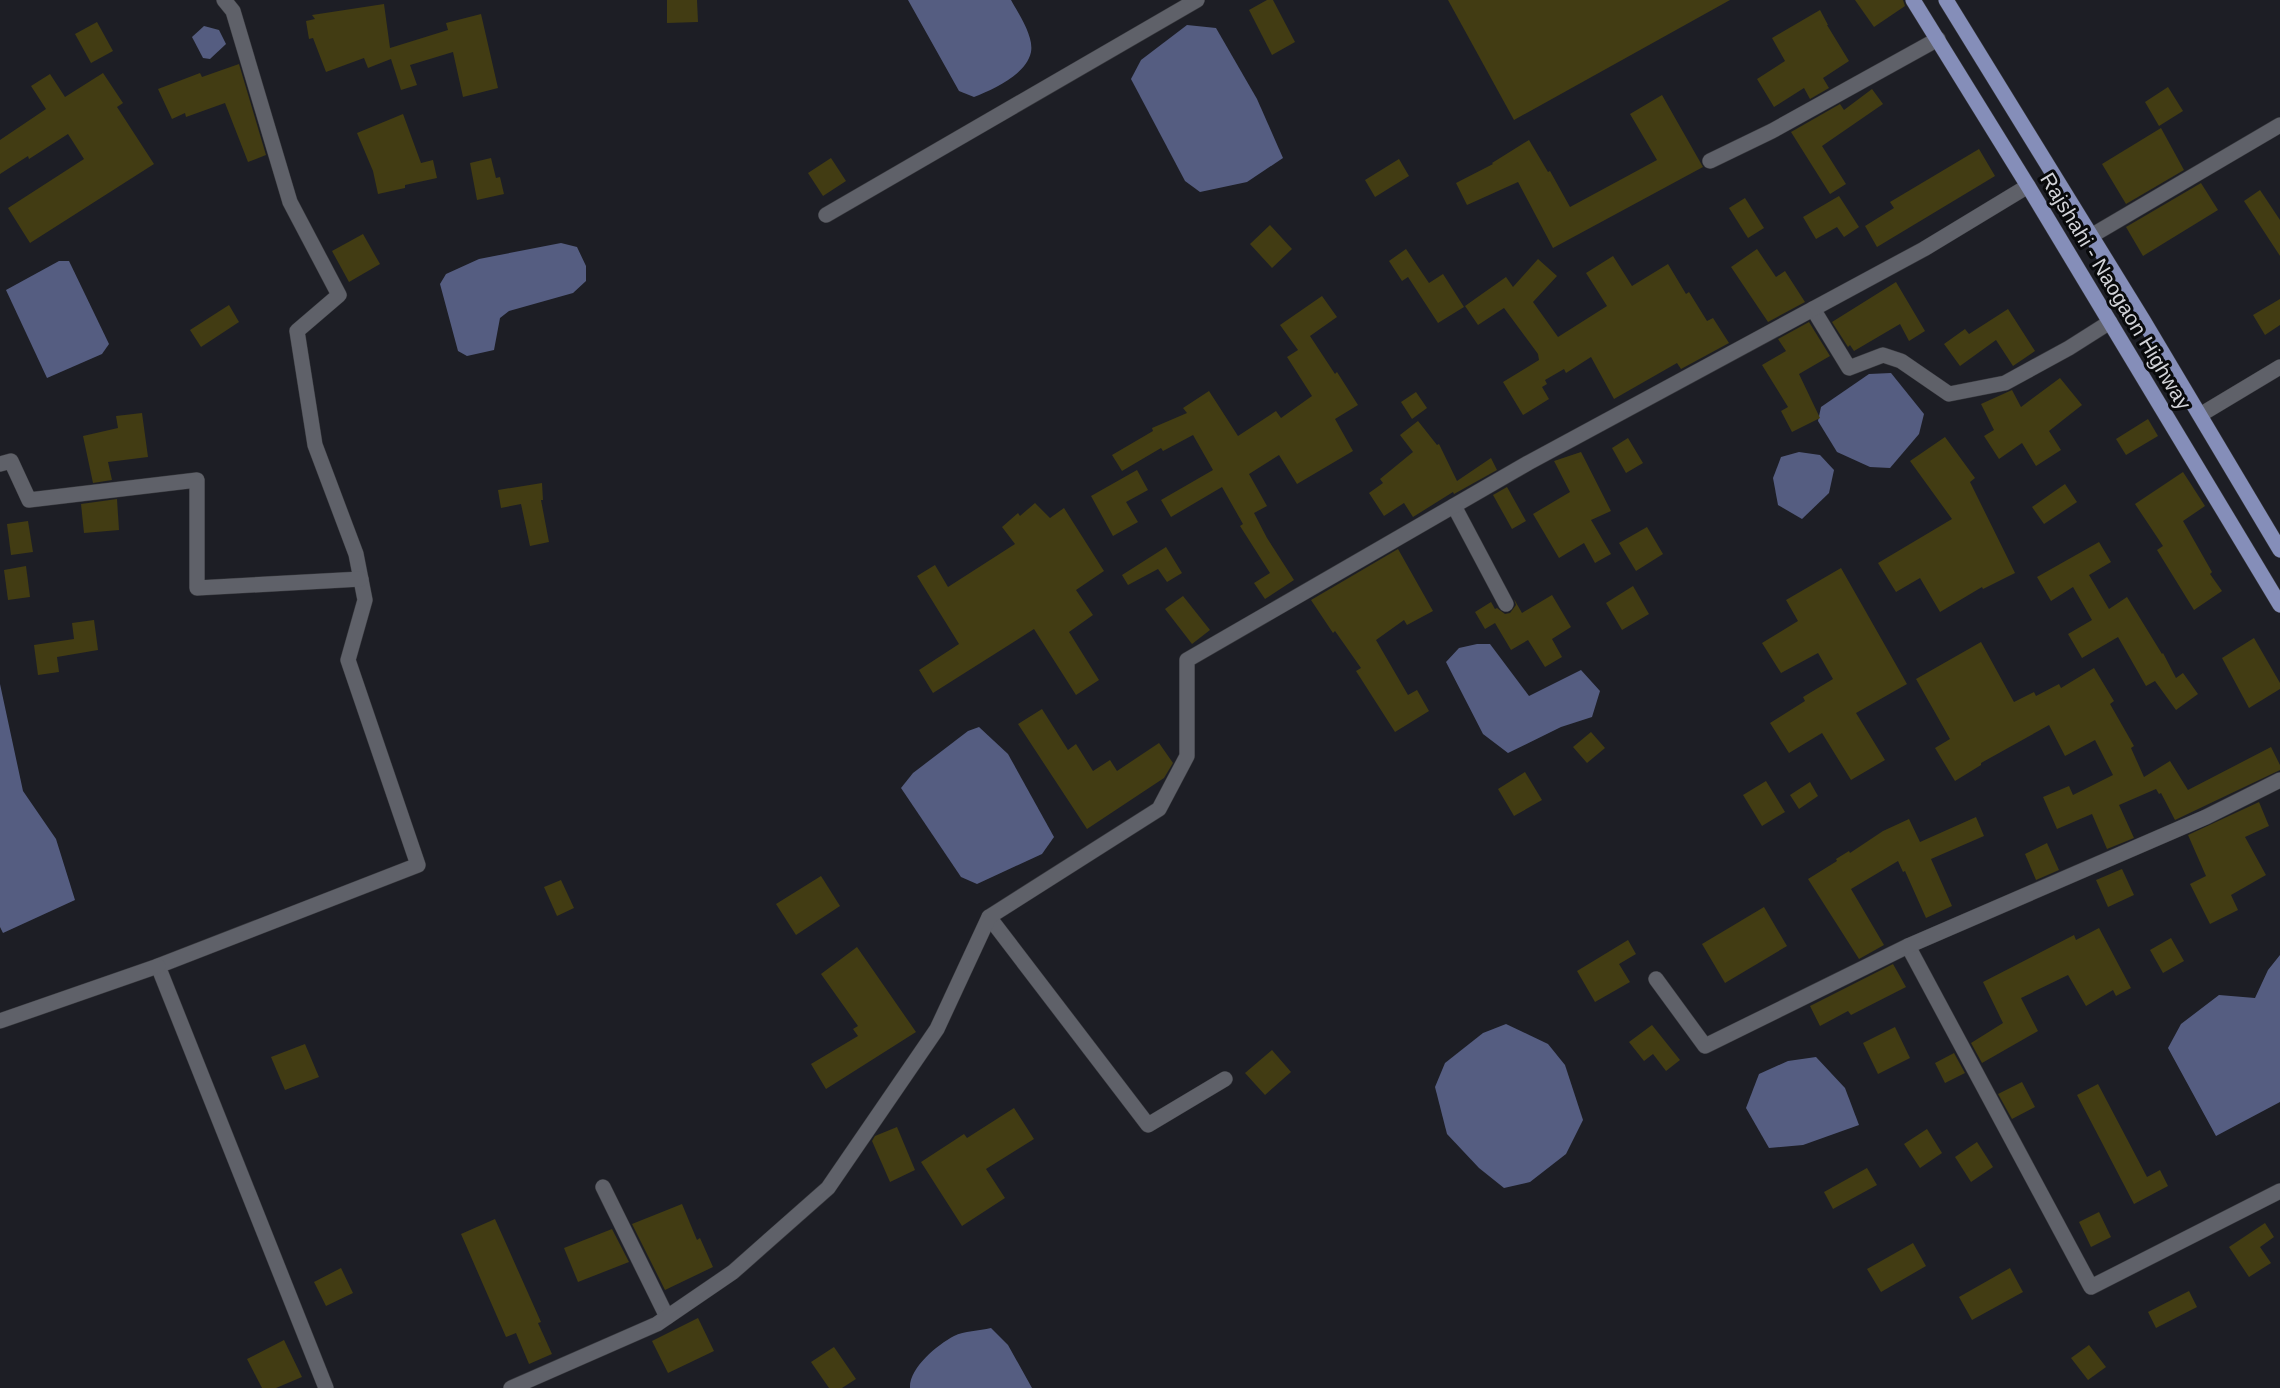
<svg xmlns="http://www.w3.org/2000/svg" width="2280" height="1388" viewBox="0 0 2280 1388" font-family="Helvetica,sans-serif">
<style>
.water{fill:#555d81}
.building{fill:#423c13}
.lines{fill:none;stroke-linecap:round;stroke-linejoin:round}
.minor-casing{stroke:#38393e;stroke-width:16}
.primary-casing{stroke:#38393e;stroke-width:16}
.minor{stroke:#5f6169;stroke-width:15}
.primary{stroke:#858eb9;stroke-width:15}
.labels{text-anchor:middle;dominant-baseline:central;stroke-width:6;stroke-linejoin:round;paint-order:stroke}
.street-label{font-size:21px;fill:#d2d3d8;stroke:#08090b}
</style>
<rect width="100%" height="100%" fill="#1d1e25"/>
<g class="water">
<path d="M 908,0 L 1011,0 C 1018,13 1034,36 1031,52 C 1026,75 994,89 974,97 L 959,91 Z"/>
<polygon points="1187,25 1216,28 1257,99 1283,158 1247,182 1200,192 1185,181 1131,79 1141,60"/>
<polygon points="204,26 219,30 226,44 210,59 203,58 192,37"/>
<polygon points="561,243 577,247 586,266 586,281 573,293 509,311 500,318 494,350 467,356 458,351 440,284 446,274 479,259"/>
<polygon points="59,261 69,261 109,344 102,354 47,378 6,290"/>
<polygon points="1891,373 1924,414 1919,434 1890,468 1870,467 1837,452 1818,421 1821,407 1869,374"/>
<polygon points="1799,452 1820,455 1834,470 1829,493 1802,519 1778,505 1773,478 1781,457"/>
<polygon points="1477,644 1490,644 1529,696 1581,670 1600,691 1592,717 1561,727 1508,753 1483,734 1446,662 1459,648"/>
<polygon points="0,684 23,791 56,839 75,900 3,933 0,927"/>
<polygon points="979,727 1008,754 1054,837 1042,854 977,884 961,877 901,788 913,773 968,731"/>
<polygon points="2280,955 2280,1102 2216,1136 2168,1048 2181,1024 2219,995 2255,998 2268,970"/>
<polygon points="1506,1024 1548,1044 1565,1065 1583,1120 1566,1154 1530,1182 1504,1188 1479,1168 1447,1134 1435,1087 1445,1063 1483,1033"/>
<polygon points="1816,1057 1845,1088 1859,1125 1803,1145 1769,1148 1746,1108 1759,1074 1788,1061"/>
<path d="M 991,1328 L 1008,1345 L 1032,1388 L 910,1388 C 909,1368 937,1345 954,1336 C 964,1331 979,1331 991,1328 Z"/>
</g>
<g class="building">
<polygon points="667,0 697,0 698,22 667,23"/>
<polygon points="1267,0 1273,0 1295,42 1272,55 1249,10"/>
<polygon points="1448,0 1730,0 1514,120"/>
<polygon points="1855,0 1903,0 1905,6 1874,27"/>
<polygon points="384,4 390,48 448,30 446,23 481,14 498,88 463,97 453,52 410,65 417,85 401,90 391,59 368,68 364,58 326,72 313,38 309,39 306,21 315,19 312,15"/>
<polygon points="1820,10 1828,25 1827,25 1849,61 1823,78 1829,88 1810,99 1804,88 1774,107 1757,79 1785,61 1772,38"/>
<polygon points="97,22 113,51 91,63 75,34"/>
<polygon points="239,64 266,155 248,162 225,103 186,117 185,113 172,119 158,89 200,73 202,77"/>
<polygon points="103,73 123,103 117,107 154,164 30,243 8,208 84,159 68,134 29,159 28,156 0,174 0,140 46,109 31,86 50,74 65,97"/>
<polygon points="2168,87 2183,111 2159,126 2145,102"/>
<polygon points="1872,89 1883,104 1822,146 1846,184 1830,194 1791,132 1840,104 1844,110"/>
<polygon points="1662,95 1703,167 1553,248 1518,182 1467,205 1456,183 1493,164 1492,163 1529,140 1548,172 1550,171 1570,207 1657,160 1630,114"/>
<polygon points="403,114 421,163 433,160 437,178 405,185 405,188 378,194 373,171 357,133"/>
<polygon points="2161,128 2184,170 2126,204 2102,164"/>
<polygon points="1979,149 1995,176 1877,247 1865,226 1894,208 1890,202"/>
<polygon points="491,158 496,178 500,177 504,194 477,200 470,163"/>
<polygon points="831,158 846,181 823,196 808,173"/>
<polygon points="1399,159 1409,176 1375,197 1365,180"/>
<polygon points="2201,183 2218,210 2143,256 2126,227"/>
<polygon points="2260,190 2280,220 2280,256 2244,201"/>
<polygon points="1839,196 1859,227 1844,237 1837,227 1816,239 1803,217"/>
<polygon points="1745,198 1764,228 1748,238 1729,208"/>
<polygon points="1270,225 1292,249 1272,268 1250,244"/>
<polygon points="363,234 380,264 349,282 332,251"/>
<polygon points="1406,249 1429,283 1443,274 1464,307 1438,323 1408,277 1402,281 1389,261"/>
<polygon points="1757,249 1776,277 1785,271 1805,302 1768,322 1731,267"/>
<polygon points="1613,256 1632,286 1668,264 1686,294 1689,292 1707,321 1713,318 1729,343 1681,369 1677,363 1614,399 1591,357 1566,373 1564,369 1545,380 1547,384 1542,387 1549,399 1523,415 1503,382 1539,360 1538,354 1504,308 1478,325 1465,306 1506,277 1513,287 1538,259 1557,276 1533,302 1558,337 1607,306 1586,273"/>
<polygon points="1896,282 1925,331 1909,341 1900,324 1854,351 1850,345 1848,347 1832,322"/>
<polygon points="1322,296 1337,317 1310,336 1335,374 1337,372 1358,405 1335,419 1353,451 1297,484 1279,455 1249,474 1267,506 1254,513 1267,538 1294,580 1265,599 1254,583 1270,573 1240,526 1243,524 1222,487 1171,517 1161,500 1213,470 1193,435 1163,451 1161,448 1122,471 1112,455 1153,431 1152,428 1187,413 1183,408 1209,391 1238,436 1276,411 1281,418 1312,396 1287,357 1298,350 1280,325"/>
<polygon points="2280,299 2280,325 2265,335 2253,315"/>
<polygon points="229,305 239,322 201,347 190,330"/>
<polygon points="2008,309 2035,351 2013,366 1996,340 1960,366 1944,344 1965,329 1969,334"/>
<polygon points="1809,322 1830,356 1799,374 1820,418 1792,432 1781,411 1788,407 1762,365 1786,351 1778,339"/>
<polygon points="2060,378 2082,405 2049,431 2061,450 2036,466 2022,443 1999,459 1984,436 1994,430 1981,404 2012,390 2021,407"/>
<polygon points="1416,392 1427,408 1412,419 1401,402"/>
<polygon points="142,413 148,457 108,462 112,480 93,483 83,436 118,428 116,416"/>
<polygon points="2148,419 2158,436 2126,455 2116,439"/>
<polygon points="1418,421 1437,445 1439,444 1457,481 1491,458 1497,470 1454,494 1453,492 1413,517 1404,503 1384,516 1369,493 1383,483 1380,479 1413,452 1400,435"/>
<polygon points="1945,437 1975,478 1970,482 2015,573 1983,589 1982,587 1940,612 1920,578 1896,592 1878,563 1952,519 1910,461"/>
<polygon points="1628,438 1643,463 1626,473 1612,448"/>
<polygon points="1581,452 1611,511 1591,520 1611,554 1595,563 1584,543 1559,558 1533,514 1570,492 1554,461"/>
<polygon points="1137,470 1148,490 1126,502 1138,522 1113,536 1091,496"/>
<polygon points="2183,472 2205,506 2183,521 2212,572 2210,574 2222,591 2194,610 2157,550 2163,546 2135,504"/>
<polygon points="542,483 543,500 541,500 549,542 530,546 521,504 501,508 498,490"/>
<polygon points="2065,484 2077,502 2044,524 2032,507"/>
<polygon points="1507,487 1526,521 1512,529 1493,495"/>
<polygon points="117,499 119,530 84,533 81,504"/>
<polygon points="1035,503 1050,518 1064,508 1104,571 1076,590 1093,615 1069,632 1099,680 1076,695 1034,629 933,693 919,670 959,644 917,576 935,565 948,587 1015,544 1002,527 1018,513 1020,516"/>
<polygon points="28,521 33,552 11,555 7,524"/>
<polygon points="1647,527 1663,554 1636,571 1619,543"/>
<polygon points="2099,542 2111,562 2089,575 2109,609 2127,597 2162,654 2163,653 2176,678 2183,673 2198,694 2176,710 2155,681 2146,686 2118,637 2082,658 2068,634 2092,620 2073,587 2051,601 2037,577"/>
<polygon points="1166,547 1182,573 1167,582 1158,569 1128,585 1122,575"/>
<polygon points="1398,549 1433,611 1407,625 1404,620 1376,640 1408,695 1417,690 1429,711 1395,732 1356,671 1361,668 1335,631 1333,633 1311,600"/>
<polygon points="26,566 30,597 8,600 4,570"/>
<polygon points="1841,568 1907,684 1856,713 1885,760 1851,780 1822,733 1789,753 1770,723 1805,701 1803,697 1833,679 1818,653 1781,673 1762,643 1798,621 1786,600"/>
<polygon points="1633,586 1649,614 1622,630 1606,603"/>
<polygon points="1552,595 1571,627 1552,639 1562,657 1545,667 1528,640 1511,650 1495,623 1485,629 1475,612 1491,602 1495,609 1497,608 1505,614 1510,613 1516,605 1514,599 1522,613"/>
<polygon points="1183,596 1210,630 1192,644 1165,609"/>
<polygon points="94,620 98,650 57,657 59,672 38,675 34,645 74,639 72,623"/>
<polygon points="2254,638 2280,683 2280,689 2249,708 2222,658"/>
<polygon points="1981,642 2014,702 2034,692 2036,696 2059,684 2061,688 2094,668 2114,701 2110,704 2134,746 2131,748 2144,777 2170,761 2188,790 2271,747 2280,765 2280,770 2175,820 2161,793 2159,794 2156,789 2119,805 2134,838 2107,849 2092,814 2057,829 2043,797 2069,786 2073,795 2113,775 2095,740 2065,756 2049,725 1981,763 1981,765 1955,781 1935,748 1950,739 1916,679"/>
<polygon points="1042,709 1068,750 1076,744 1093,771 1110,760 1117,771 1159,743 1173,763 1164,778 1087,829 1018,724"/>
<polygon points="1591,732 1605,748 1587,763 1573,747"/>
<polygon points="1525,772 1542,800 1514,816 1498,789"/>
<polygon points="1766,781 1785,812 1762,826 1743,795"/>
<polygon points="1810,782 1818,796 1799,809 1790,795"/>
<polygon points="2259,802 2269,826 2245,837 2266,875 2231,895 2238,910 2210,924 2190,884 2206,876 2188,835"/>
<polygon points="1976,817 1984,836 1931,859 1952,906 1926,918 1905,871 1903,872 1898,861 1851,889 1884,945 1859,959 1808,879 1837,861 1836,859 1849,851 1850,853 1883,831 1909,819 1920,842"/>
<polygon points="2047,843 2059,870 2036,880 2025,854"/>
<polygon points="2122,869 2134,895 2108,907 2096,880"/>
<polygon points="821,876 840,906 796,935 776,904"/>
<polygon points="561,880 574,908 557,916 544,887"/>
<polygon points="1764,907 1787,946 1725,983 1702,944"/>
<polygon points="2099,928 2131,988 2116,996 2113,990 2086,1006 2068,975 2021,998 2038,1031 1982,1063 1971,1043 2003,1023 1983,982 2074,935 2076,940"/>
<polygon points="2171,938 2184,961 2163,973 2150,950"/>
<polygon points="1628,940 1636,954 1619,964 1630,982 1595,1002 1577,971"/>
<polygon points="857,947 916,1032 826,1089 811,1064 858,1036 853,1029 858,1026 821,974"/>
<polygon points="1893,964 1906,987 1851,1015 1848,1011 1820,1026 1810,1006"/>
<polygon points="1652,1025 1680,1060 1666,1071 1653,1054 1644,1061 1629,1042"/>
<polygon points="1895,1027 1910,1058 1878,1074 1863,1043"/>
<polygon points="305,1044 319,1077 285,1090 271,1057"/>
<polygon points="1272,1050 1291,1072 1265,1095 1245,1073"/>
<polygon points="1954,1053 1965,1073 1945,1083 1935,1063"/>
<polygon points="2022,1082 2035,1107 2012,1119 1998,1094"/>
<polygon points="2098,1084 2147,1177 2160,1170 2168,1186 2134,1204 2077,1095"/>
<polygon points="1014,1108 1034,1139 986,1169 1005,1198 962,1226 921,1162 964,1134 967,1138"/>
<polygon points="897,1127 915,1170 890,1182 872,1141 875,1136"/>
<polygon points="1927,1129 1942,1153 1920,1168 1904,1144"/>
<polygon points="1977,1142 1993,1167 1971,1182 1955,1157"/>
<polygon points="1867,1168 1877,1185 1833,1209 1824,1192"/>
<polygon points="682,1204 697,1240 700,1238 713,1267 665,1290 632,1224"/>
<polygon points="2099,1212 2111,1237 2091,1247 2079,1222"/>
<polygon points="495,1219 541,1322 538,1323 552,1354 529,1364 516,1333 506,1337 461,1234"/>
<polygon points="2265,1223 2274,1237 2260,1247 2271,1263 2249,1277 2229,1247"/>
<polygon points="612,1229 629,1262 578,1282 564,1248"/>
<polygon points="1913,1243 1926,1266 1881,1292 1867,1269"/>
<polygon points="341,1268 353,1293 326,1306 314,1282"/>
<polygon points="2010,1268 2023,1292 1972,1320 1959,1297"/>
<polygon points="2189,1291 2197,1307 2156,1328 2148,1312"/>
<polygon points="698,1318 714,1351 668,1373 652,1341"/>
<polygon points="284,1340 302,1377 276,1388 262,1388 247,1359"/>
<polygon points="2089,1345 2106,1367 2088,1380 2071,1358"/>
<polygon points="834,1347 856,1379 842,1388 829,1388 811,1362"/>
</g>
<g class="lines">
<g class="minor-casing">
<g id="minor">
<polyline points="224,0 233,11 290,202 339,295 297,331 315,445 356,554 365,600 348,660 418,865 158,966 326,1388"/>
<polyline points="1710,161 1772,131 1938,39"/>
<polyline points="826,215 1197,0"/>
<polyline points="2091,236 2280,125"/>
<polyline points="1813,309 1849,368 1883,355 1901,361 1949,394 2005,383 2069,348 2110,322"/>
<polyline points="2200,415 2280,367"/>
<polyline points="0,464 11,461 29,500 197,480 197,588 361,579"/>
<polyline points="1454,506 1506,604"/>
<polyline points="989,917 1148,1125 1225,1079"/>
<polyline points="1908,946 2091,1287 2280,1191"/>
<polyline points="1656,979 1705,1046 1908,946 2206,817 2280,780"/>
<polyline points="0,1021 158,966"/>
<polyline points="603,1187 667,1317"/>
<polyline points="511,1388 657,1324 733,1272 828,1188 937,1029 989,917 1159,809 1187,756 1187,660 1528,463 1924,249 2028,186"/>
</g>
</g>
<g class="primary-casing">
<g id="primary">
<polyline points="1913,0 2028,186 2280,605"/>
<polyline points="1946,0 2143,320 2280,550"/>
</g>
</g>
<use href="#minor" class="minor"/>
<use href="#primary" class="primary"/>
</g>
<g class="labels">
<g class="street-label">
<text transform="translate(2116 291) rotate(59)">Rajshahi - Naogaon Highway</text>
</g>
</g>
</svg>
